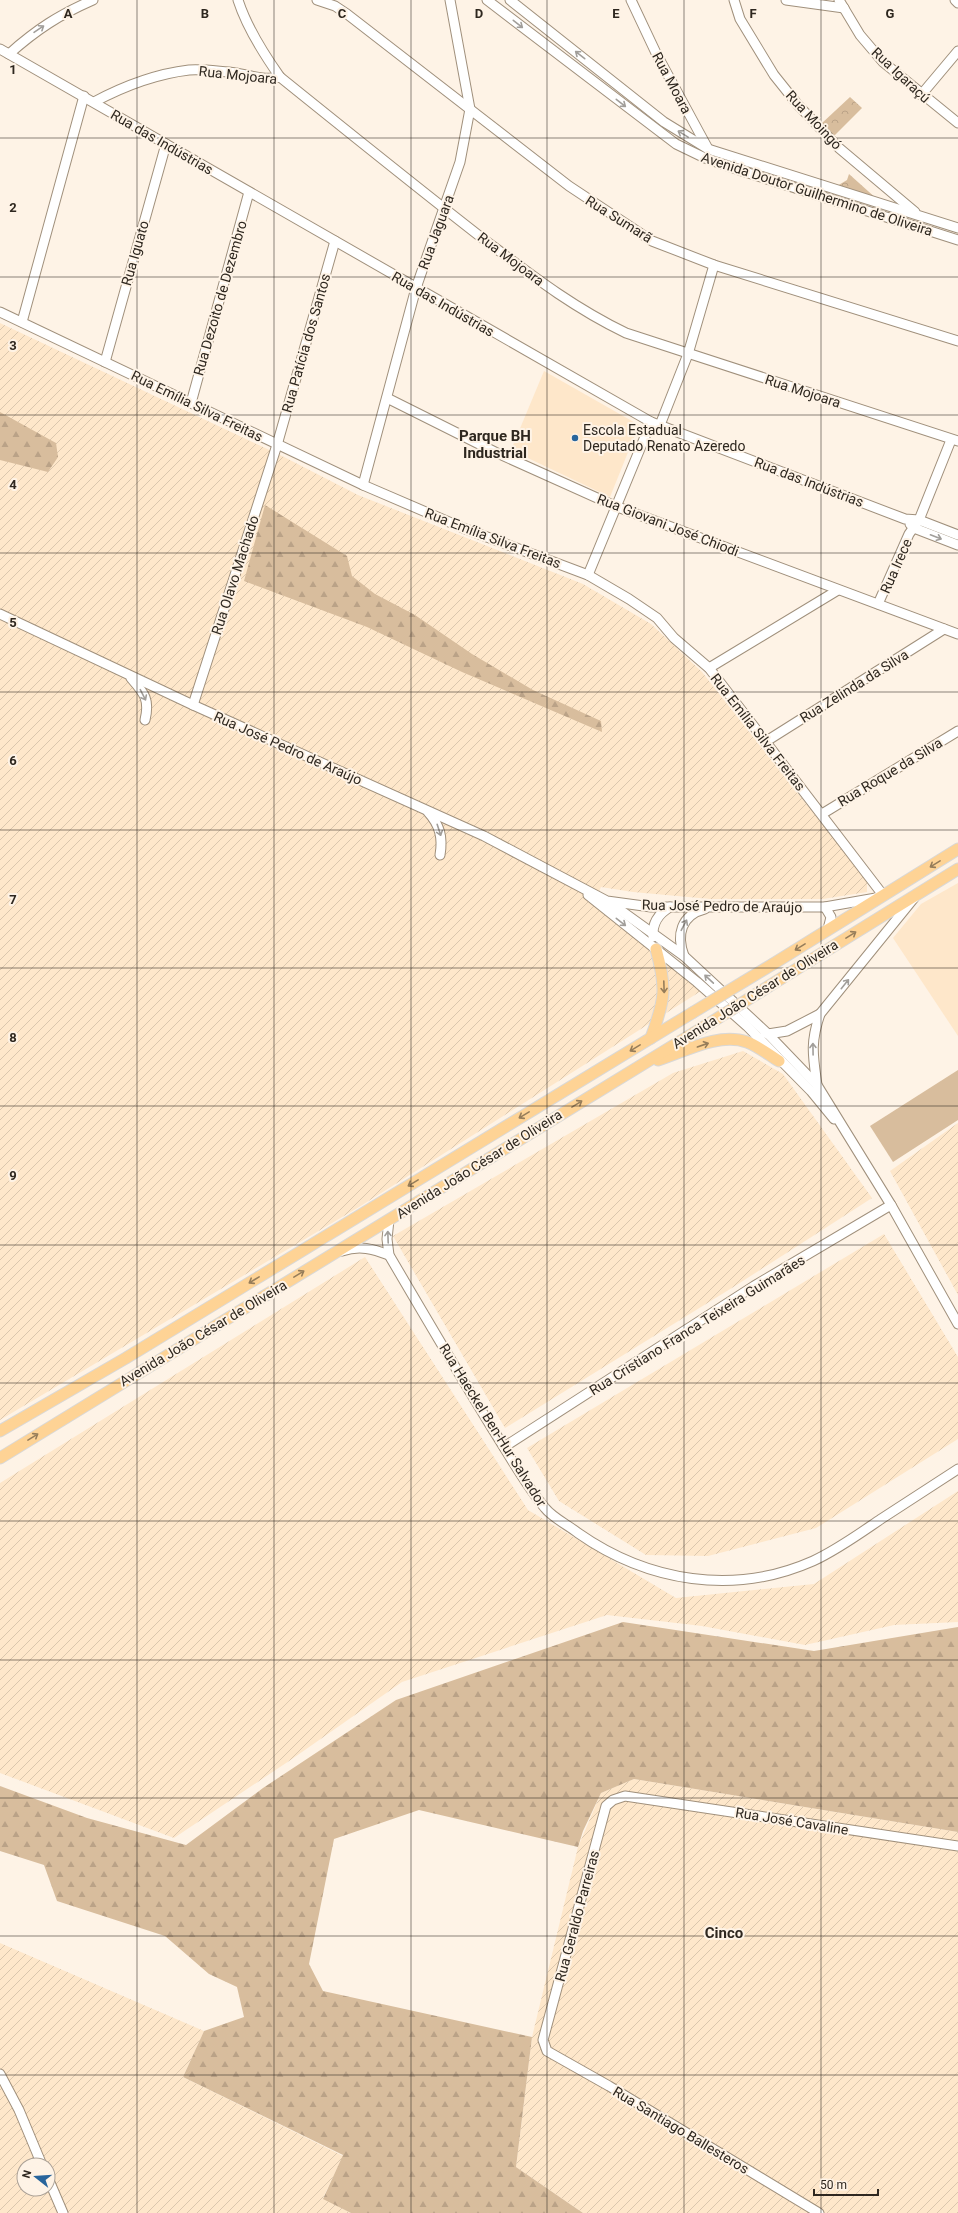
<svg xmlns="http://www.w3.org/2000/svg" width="958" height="2213" viewBox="0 0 958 2213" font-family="Roboto,sans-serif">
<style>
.built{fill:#fee7ca}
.industrial{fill:url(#industrial-furrows);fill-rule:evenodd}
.forest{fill:url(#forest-firs)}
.park{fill:url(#park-crowns)}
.pitch{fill:#d8bd9d}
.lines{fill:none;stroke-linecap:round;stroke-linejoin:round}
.minor-casing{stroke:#a0907c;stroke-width:11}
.major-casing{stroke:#d9d8d7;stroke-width:13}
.minor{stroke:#fff;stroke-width:9}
.major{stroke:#fed395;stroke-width:11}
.major-bridge-casing{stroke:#d9d8d7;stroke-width:13;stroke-linecap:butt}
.major-bridge{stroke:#fed395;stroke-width:11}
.oneway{stroke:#a19e9a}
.oneway2{stroke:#967d5a}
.grid{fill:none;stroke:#2e271f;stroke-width:1;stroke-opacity:0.55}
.poi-dot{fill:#28659c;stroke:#fef3e6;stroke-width:1.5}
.labels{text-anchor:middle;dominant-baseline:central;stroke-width:4;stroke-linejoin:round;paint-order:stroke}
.street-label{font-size:14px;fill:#2e271f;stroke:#fef3e6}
.poi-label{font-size:14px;fill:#2e271f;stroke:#fef3e6;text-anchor:start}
.neighbourhood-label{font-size:15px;font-weight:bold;fill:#2e271f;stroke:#fef3e6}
.grid-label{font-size:13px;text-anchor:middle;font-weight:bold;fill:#2e271f;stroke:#fef3e6;stroke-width:4;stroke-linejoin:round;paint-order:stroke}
</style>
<defs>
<pattern id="industrial-furrows" width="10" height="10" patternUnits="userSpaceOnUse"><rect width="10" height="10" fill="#fee7ca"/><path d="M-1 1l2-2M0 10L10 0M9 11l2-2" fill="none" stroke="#dac6ad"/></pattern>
<pattern id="forest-firs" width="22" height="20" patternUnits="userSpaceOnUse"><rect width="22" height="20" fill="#d8bd9d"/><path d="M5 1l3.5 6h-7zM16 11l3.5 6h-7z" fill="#baa287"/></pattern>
<pattern id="park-crowns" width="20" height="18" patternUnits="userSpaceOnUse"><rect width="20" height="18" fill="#d8bd9d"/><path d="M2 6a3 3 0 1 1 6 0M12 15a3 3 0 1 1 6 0" fill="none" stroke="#baa287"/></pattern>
</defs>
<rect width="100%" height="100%" fill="#fef3e6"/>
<g class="built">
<polygon points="544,371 639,425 610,497 511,450"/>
<polygon points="958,883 958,1036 893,938 921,904"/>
</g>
<g class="industrial">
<polygon points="0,323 284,457 358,495 583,584 651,624 702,672 867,881 867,892 823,899 710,899 633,892 601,887 595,900 648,948 701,991 359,1207 0,1420"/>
<polygon points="743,1051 783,1074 872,1198 735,1286 505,1428 393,1236 673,1073"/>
<polygon points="958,1123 958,1295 890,1171"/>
<polygon points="884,1234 958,1357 958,1439 816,1528 708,1556 646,1555 559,1501 527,1448"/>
<polygon points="365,1257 528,1510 676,1598 814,1584 958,1491 958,1622 894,1625 805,1645 702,1626 607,1615 402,1682 292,1759 174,1838 0,1773 0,1483"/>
<polygon points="634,1779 958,1832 958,2213 583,2213 516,2167 532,2037 578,1847 601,1793"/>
<path d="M 0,1943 L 204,2031 L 183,2077 L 343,2156 L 323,2198 L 351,2213 L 0,2213 ZM 24,2165 L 48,2165 L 48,2189 L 24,2189 Z"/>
</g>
<g class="forest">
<polygon points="0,412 56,443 58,457 48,472 0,460"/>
<polygon points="265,505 347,556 352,576 375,594 415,615 472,654 533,690 601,721 602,732 462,672 367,627 244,581"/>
<polygon points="623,1622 814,1651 958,1627 958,1832 634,1779 601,1793 583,1831 578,1847 419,1810 334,1839 309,1964 323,1991 532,2037 516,2167 583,2213 351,2213 323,2199 343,2155 183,2077 204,2031 244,2017 237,1987 209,1974 165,1936 57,1901 44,1865 0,1851 0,1786 87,1818 186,1845 263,1788 396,1700"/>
</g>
<g class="park">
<polygon points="850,97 862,108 833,137 821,124"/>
<polygon points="849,174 878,200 837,186 847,180"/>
</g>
<polygon class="pitch" points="958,1070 958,1120 893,1162 870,1126"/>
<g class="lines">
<g class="minor-casing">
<g id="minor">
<path d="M 238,0 C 247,28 263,53 280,77 C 347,131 414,185 482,238 C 530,274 572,307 626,333 L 958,441"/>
<polyline points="317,0 335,6 347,14 569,186 652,241 714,265 958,341"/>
<polyline points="487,0 676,144 705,158 742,171 958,240"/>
<polyline points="510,0 664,122 708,149 958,228"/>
<polyline points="631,0 656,53 707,147"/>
<polyline points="734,0 740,19 774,75 798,105 839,148 915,212"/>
<polyline points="786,0 844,8"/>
<polyline points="839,0 860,35 883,62 958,123"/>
<polyline points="955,0 958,3"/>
<polyline points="0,49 651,422 905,519 919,520 958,535"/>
<path d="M 9,54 C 37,29 59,15 93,0"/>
<polyline points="921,95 958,51"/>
<path d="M 94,102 C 124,86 155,74 189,70 C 202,69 216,71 229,72 C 247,74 262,81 280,77"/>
<polyline points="0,312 363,485 463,528 588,575 629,599 657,618 674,638 709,668 883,895"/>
<polyline points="22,322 84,96"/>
<polyline points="105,362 166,144"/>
<polyline points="387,398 495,452 615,506 958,634"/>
<polyline points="191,403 249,192"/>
<polyline points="660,425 688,354 714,265"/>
<polyline points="363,485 416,288 460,162 470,109 450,0"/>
<polyline points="910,524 914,528 958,545"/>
<polyline points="588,575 651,422"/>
<polyline points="878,604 909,534 919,520 951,440"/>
<polyline points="0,614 193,705 484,836 607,901 651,907 825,907 876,898"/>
<polyline points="709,668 838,590"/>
<path d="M 131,678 C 144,693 150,699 145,720"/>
<polyline points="193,705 277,445 335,241"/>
<polyline points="765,742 944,629"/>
<path d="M 428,812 C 440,825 443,838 440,855"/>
<polyline points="822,814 958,731"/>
<polyline points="588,895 697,982 747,1026 811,1091 834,1119"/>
<polyline points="609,902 684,956 768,1034 817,1085 891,1205 958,1324"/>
<polyline points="825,907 831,917 828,929"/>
<path d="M 653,937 C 652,923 658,914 670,907"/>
<path d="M 684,956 C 676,935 681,915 705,909"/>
<polyline points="765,1033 768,1034 787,1031 820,1014"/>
<path d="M 817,1085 C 813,1056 810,1043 820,1014 L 914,898"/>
<path d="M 389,1220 L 387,1239 L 389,1255 C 423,1313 457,1371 492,1428 C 508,1453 526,1486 545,1508 C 553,1518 568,1525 578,1533 C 648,1582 734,1596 813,1561 C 837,1550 859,1534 881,1519 C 907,1502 932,1486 958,1469"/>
<path d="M 342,1251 C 360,1245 373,1249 389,1255"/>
<polyline points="504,1447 754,1286 891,1205"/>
<polyline points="0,2074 19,2110 42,2165"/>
<polyline points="48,2178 63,2213"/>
<polyline points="819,2213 609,2086 547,2051 543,2040 606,1806 613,1800 625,1796 958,1846"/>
</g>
</g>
<g class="major-casing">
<g id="major">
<polyline points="773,964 958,849"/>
<polyline points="782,978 958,869"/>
<path d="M 651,1038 C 665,999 667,989 656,949"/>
<path d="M 658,1060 C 684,1052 718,1032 747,1042 C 758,1046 769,1055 779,1061"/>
<polyline points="0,1431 126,1358 692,1013"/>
<polyline points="0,1458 702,1028"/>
</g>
</g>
<use href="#minor" class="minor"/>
<use href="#major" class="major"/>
<g class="major-bridge-casing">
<g id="major-bridge">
<polyline points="692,1013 773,964"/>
<polyline points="702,1028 782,978"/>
</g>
</g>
<use href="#major-bridge" class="major-bridge"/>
</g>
<defs><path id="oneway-shaft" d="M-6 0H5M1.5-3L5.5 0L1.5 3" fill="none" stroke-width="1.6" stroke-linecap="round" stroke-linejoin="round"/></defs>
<g class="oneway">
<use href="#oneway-shaft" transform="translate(518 24) rotate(38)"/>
<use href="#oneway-shaft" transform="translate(39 29) rotate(-34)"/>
<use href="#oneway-shaft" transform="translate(580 55) rotate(-142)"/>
<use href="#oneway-shaft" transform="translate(621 103) rotate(38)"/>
<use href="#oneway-shaft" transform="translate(683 134) rotate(-149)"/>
<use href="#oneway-shaft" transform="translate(936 537) rotate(21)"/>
<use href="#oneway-shaft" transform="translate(143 695) rotate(63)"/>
<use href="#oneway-shaft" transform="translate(439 830) rotate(72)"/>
<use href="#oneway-shaft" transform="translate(621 922) rotate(38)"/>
<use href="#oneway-shaft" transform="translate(684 925) rotate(-62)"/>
<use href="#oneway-shaft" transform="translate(709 979) rotate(-137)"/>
<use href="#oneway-shaft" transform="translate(845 984) rotate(-51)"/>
<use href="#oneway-shaft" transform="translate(813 1049) rotate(-91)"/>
<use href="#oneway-shaft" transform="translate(388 1237) rotate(-92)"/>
</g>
<g class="oneway2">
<use href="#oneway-shaft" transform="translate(935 864) rotate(148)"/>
<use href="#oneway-shaft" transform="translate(851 935) rotate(-32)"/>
<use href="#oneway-shaft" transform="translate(800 947) rotate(148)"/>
<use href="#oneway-shaft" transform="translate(664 987) rotate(88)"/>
<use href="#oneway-shaft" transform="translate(703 1045) rotate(-19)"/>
<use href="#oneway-shaft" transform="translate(635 1048) rotate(149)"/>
<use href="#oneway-shaft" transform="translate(577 1104) rotate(-32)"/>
<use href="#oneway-shaft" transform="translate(524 1115) rotate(149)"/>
<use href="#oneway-shaft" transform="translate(413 1183) rotate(149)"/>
<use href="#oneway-shaft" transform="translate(299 1274) rotate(-31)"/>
<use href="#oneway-shaft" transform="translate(254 1280) rotate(149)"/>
<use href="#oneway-shaft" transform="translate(33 1437) rotate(-32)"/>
</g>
<path class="grid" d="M 137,0 L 137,2213M 274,0 L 274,2213M 411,0 L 411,2213M 547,0 L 547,2213M 684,0 L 684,2213M 821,0 L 821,2213M 0,138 L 958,138M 0,277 L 958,277M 0,415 L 958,415M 0,553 L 958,553M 0,692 L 958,692M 0,830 L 958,830M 0,968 L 958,968M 0,1106 L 958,1106M 0,1245 L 958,1245M 0,1383 L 958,1383M 0,1521 L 958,1521M 0,1660 L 958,1660M 0,1798 L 958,1798M 0,1936 L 958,1936M 0,2075 L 958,2075"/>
<circle class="poi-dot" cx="575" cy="438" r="4"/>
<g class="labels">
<g class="street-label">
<text transform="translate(238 75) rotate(6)">Rua Mojoara</text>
<text transform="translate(901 75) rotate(43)">Rua Igaraçú</text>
<text transform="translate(672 83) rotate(62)">Rua Moara</text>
<text transform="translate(814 120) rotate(47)">Rua Moingó</text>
<text transform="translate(162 142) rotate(30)">Rua das Indústrias</text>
<text transform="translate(817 194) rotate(18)">Avenida Doutor Guilhermino de Oliveira</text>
<text transform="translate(619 219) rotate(32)">Rua Sumarã</text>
<text transform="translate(436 232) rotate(-70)">Rua Jaguara</text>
<text transform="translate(135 253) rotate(-74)">Rua Iguato</text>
<text transform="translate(511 259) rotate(37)">Rua Mojoara</text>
<text transform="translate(220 298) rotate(-74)">Rua Dezoito de Dezembro</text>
<text transform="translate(443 304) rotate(30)">Rua das Indústrias</text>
<text transform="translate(306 343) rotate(-74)">Rua Patícia dos Santos</text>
<text transform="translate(803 391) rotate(18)">Rua Mojoara</text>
<text transform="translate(197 406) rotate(26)">Rua Emília Silva Freitas</text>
<text transform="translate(809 482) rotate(21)">Rua das Indústrias</text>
<text transform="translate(668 525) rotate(21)">Rua Giovani José Chiodi</text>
<text transform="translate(493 538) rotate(21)">Rua Emília Silva Freitas</text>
<text transform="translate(896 566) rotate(-66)">Rua Irece</text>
<text transform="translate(235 575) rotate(-72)">Rua Olavo Machado</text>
<text transform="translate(854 686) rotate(-32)">Rua Zelinda da Silva</text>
<text transform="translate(758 732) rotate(52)">Rua Emília Silva Freitas</text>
<text transform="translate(288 748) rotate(24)">Rua José Pedro de Araújo</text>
<text transform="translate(890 772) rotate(-31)">Rua Roque da Silva</text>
<text transform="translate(722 906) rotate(1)">Rua José Pedro de Araújo</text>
<text transform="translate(755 994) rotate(-32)">Avenida João César de Oliveira</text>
<text transform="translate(479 1164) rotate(-32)">Avenida João César de Oliveira</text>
<text transform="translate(697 1325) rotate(-32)">Rua Cristiano Franca Teixeira Guimarães</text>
<text transform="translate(203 1333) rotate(-31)">Avenida João César de Oliveira</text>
<text transform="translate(493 1425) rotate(58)">Rua Haeckel Ben-Hur Salvador</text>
<text transform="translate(792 1821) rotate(9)">Rua José Cavaline</text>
<text transform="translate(577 1916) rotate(-75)">Rua Geraldo Parreiras</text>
<text transform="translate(681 2130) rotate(31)">Rua Santiago Ballesteros</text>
</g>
<g class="poi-label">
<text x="583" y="430">Escola Estadual<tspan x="583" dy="16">Deputado Renato Azeredo</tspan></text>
</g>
<g class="neighbourhood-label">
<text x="495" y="436">Parque BH<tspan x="495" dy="17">Industrial</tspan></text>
<text x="724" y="1933">Cinco</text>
</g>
</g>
<g class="grid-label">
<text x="68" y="18">A</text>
<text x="205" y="18">B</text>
<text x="342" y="18">C</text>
<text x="479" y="18">D</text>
<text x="616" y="18">E</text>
<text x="753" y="18">F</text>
<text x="890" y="18">G</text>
<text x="13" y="74">1</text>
<text x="13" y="212">2</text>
<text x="13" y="350">3</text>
<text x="13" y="489">4</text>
<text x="13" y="627">5</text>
<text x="13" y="765">6</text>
<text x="13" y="904">7</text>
<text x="13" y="1042">8</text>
<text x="13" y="1180">9</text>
</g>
<g transform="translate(36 2177) rotate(287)"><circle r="19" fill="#fef3e6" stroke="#aba196"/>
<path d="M0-3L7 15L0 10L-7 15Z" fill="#28659c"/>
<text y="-6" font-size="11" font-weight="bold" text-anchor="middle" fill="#2e271f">N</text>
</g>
<path d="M814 2189v6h64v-6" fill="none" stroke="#2e271f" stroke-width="2"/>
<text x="820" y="2189" font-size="12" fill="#2e271f" stroke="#fef3e6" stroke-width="3" paint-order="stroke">50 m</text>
</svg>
